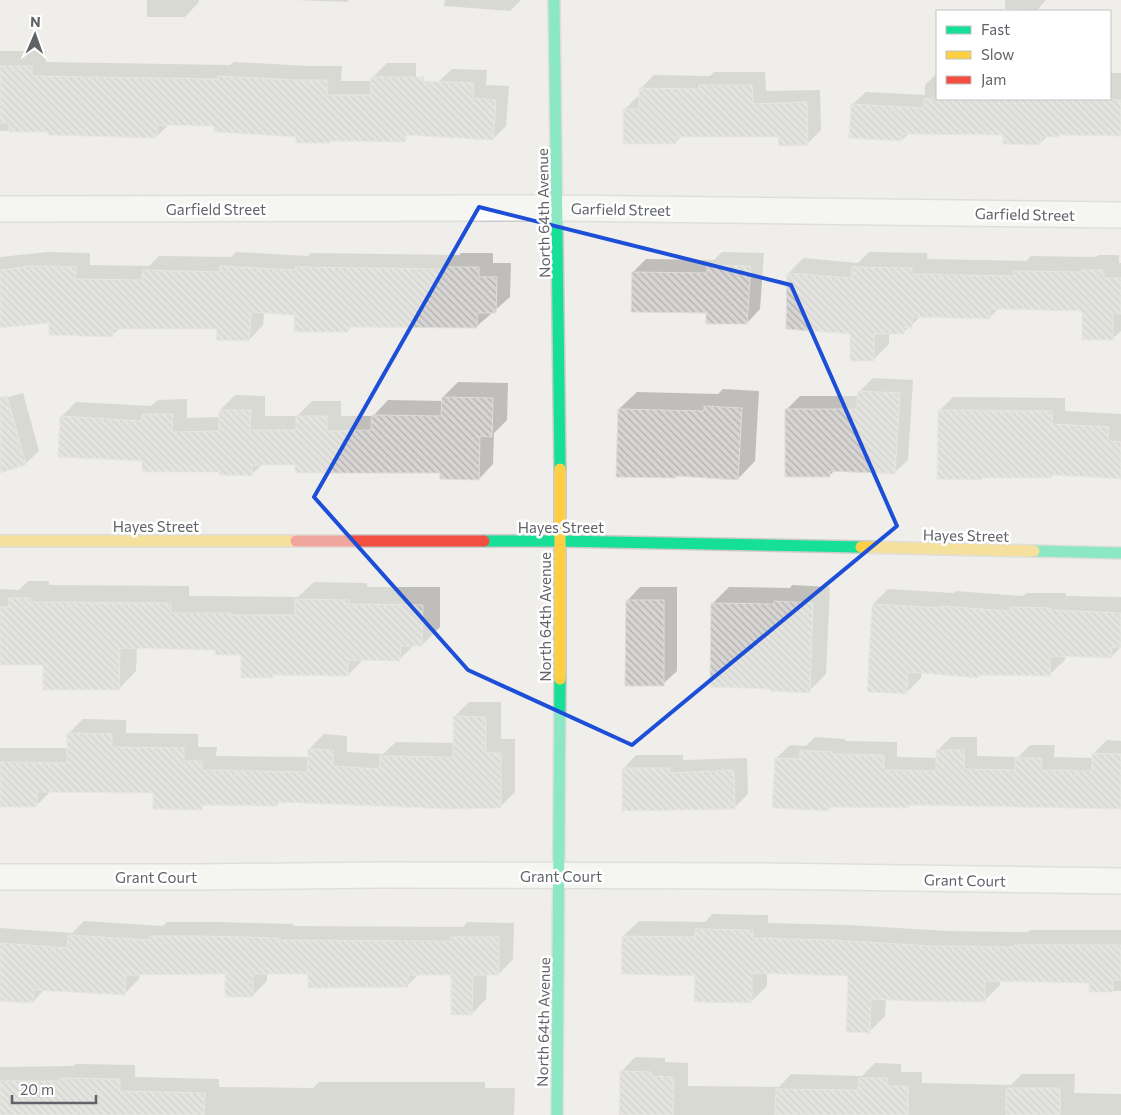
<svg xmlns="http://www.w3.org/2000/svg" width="1121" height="1115" viewBox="0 0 1121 1115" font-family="Commissioner,sans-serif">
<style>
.shadow{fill:#0003}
.building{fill:url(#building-back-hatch);stroke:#deddd9}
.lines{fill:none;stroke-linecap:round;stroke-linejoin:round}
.street-casing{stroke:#cbcccc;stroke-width:28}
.fast-casing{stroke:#cacacb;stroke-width:14}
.slow-casing{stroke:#cacacb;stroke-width:14}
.jam-casing{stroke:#cacacb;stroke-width:14}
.street{stroke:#fdfcfc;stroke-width:25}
.fast{stroke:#16e098;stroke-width:11}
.slow{stroke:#ffcf43;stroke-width:11}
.jam{stroke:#f24e42;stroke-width:11}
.marked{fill:none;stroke:#1d4ed8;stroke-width:4;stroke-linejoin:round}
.labels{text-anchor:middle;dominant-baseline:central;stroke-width:5;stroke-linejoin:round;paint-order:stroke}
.street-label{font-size:15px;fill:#5f6368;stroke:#fff}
</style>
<defs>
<pattern id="building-back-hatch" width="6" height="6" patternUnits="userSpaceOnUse" patternTransform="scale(1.25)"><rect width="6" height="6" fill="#d6d5d3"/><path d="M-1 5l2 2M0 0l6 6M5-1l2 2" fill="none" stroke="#b1b0af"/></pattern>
</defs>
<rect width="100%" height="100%" fill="#efeeea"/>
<g class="shadow">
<polygon points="147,0 199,0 199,2 185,17 147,17"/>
<polygon points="296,0 349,0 348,2"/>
<polygon points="445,0 521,0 510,11 444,6"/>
<polygon points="1005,0 1046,0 1037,10 1005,9"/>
<polygon points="0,51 46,51 46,62 230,65 234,62 310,66 342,66 341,81 372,81 372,78 387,63 416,63 416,125 401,140 297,136 216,124 169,124 157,136 49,130 0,131"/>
<polygon points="452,69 487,70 486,85 509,86 506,126 493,139 438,82"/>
<polygon points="714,72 765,72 766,91 820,90 821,130 807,144 780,136 682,136 675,143 625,109 638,96 640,96 640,89 654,75 710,76"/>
<polygon points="937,73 937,99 1110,99 1110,73 1121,73 1121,134 1060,133 1048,136 1040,143 1004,133 909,133 902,140 852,105 866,92 925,95 925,85"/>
<polygon points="47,252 90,253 90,265 149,266 159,256 231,257 236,252 308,256 311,253 459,255 461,253 493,253 493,263 511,263 510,297 476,327 353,326 347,331 295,314 264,312 263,325 249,340 218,328 121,327 113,335 50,321 0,327 0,257"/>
<polygon points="722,252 764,253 760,309 747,323 707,312 633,272 646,259 714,260"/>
<polygon points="869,252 927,253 927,259 1026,261 1031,256 1096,257 1099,255 1119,255 1119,263 1121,263 1121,331 1112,339 1083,309 999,308 989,318 921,316 903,333 889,333 889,344 873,360 851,333 788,274 803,258 858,263"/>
<polygon points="873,378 913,380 908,460 894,473 835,470 829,476 787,409 800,396 859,396 860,391"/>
<polygon points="458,382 508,383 507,420 494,433 493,464 479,479 441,472 297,464 263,464 252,474 143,460 61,417 76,402 151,406 158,400 187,399 187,418 220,417 220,410 235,395 265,396 265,416 297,416 312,401 341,401 341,416 373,416 388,400 443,401 443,397"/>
<polygon points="723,389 759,391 755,461 738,479 678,474 675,477 619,409 637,392 718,394"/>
<polygon points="23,393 39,451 25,464 0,471 0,399"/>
<polygon points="953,397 1065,398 1065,411 1121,414 1121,478 1054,474 1051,477 940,410"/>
<polygon points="28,581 49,581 49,585 189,586 189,596 298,597 314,582 367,583 367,587 440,587 440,627 422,645 414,645 400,659 364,659 348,675 275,674 272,677 242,654 216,649 137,647 136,671 119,689 44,664 0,663 0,589 19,590"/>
<polygon points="792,585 830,587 826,674 809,691 712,604 729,587 790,588"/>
<polygon points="640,587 677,587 677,671 663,684 627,601"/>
<polygon points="888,589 954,593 956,591 1023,596 1027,593 1066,593 1066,596 1121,597 1121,647 1111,657 1065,656 1065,660 1049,675 980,674 978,676 922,672 921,678 906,693 873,604"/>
<polygon points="469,702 501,702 501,739 515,739 515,792 500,807 282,800 277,805 206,804 201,808 154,792 52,790 36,806 0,805 0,748 68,748 68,734 83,719 126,720 126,733 198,734 198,747 217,747 216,756 309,757 309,749 324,734 347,736 347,752 383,754 396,742 454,743 454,717"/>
<polygon points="815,737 845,739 845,741 897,742 897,757 937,758 938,750 951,737 977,737 977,756 1018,757 1030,745 1055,745 1054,757 1093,758 1093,754 1107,740 1121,741 1121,808 911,804 908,807 833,806 829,810 776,758 790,745 806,746"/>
<polygon points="636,755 683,755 683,760 747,758 748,794 735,807 623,769"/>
<polygon points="712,914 768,915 768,923 847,925 948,931 1028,932 1030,930 1121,930 1121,991 1091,991 1091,982 1000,980 1000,985 984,1001 886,999 885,1016 869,1032 850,974 767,972 767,986 751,1002 623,936 639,921 705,922"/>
<polygon points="84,921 163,926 167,922 217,922 293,924 293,926 463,927 467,922 514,923 513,959 499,974 487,974 486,999 472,1014 452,973 420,973 407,986 309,973 267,973 267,981 252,996 227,973 140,973 139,979 124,994 45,989 33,1002 0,1000 0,928 72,933"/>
<polygon points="635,1057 665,1058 665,1062 688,1063 688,1086 779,1087 791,1074 862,1076 875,1063 901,1064 901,1072 922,1072 922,1083 1011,1085 1022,1074 1075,1074 1074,1093 1121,1094 1121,1115 620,1115 621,1072"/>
<polygon points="76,1064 135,1065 135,1077 219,1079 219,1087 313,1088 319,1082 485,1082 485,1088 515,1088 514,1115 0,1115 0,1067 73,1066"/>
</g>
<g class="building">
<polygon points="0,66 32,66 32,76 217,79 218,76 295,80 327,80 327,95 371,95 371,77 424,77 424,81 474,83 473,98 496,100 493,140 406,135 406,142 330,141 330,143 296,143 296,137 214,132 214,126 157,125 157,138 48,135 48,132 9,132 9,123 0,123"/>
<polygon points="699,85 752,85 753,104 807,102 808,145 779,146 778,137 676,137 676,144 623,144 623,109 639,109 639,88 699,89"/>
<polygon points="924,99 1121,100 1121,136 1059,135 1059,137 1041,137 1040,145 1003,144 1003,135 902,134 902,141 849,138 851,104 924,108"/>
<polygon points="707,265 751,266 747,324 706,324 706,313 631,312 632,272 707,273"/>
<polygon points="31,266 76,267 75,279 142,280 143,270 220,272 220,266 295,270 295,267 445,269 445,267 479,267 479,277 497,277 496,313 477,313 477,328 348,327 348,332 294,332 294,315 251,312 249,341 216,340 217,329 114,329 113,337 49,335 49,323 0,328 0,270"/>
<polygon points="852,267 912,268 912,274 1014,276 1014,271 1082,272 1082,270 1104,270 1104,278 1121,278 1121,314 1113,313 1113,340 1082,340 1082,311 990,309 990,319 912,317 912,328 904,327 904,334 874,334 874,361 850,361 850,334 786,329 787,273 852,278"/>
<polygon points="858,391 900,393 895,474 830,471 830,477 785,477 785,409 857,409"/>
<polygon points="7,396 26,465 0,473 0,397"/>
<polygon points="442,397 493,398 492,437 480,436 479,480 440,479 440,473 295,473 295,465 252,465 252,476 219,475 219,472 142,472 142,461 58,457 60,416 142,421 142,414 173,414 172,432 219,431 219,410 251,410 250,430 296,430 296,416 327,416 327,431 371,430 372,415 441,416"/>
<polygon points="704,406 742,408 738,480 676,476 676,478 616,477 618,409 704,411"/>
<polygon points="938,410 1052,411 1052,424 1109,427 1108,441 1121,442 1121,479 1052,475 1052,478 982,478 982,480 937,479"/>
<polygon points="9,598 31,598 31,602 171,603 171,613 231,613 231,615 295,615 295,599 349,600 349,604 423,605 422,646 401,646 400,661 348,660 348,676 273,675 273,678 241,678 241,655 215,655 215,650 120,648 119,690 43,690 43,665 0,665 0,607 9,607"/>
<polygon points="626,600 664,600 664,686 625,686"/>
<polygon points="774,601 813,603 810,693 770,691 770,689 710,687 711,603 774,604"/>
<polygon points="872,604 940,608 940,606 1010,611 1010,607 1051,608 1051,610 1121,613 1121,647 1112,647 1112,658 1050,656 1050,676 978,675 978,678 908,672 907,694 867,692"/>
<polygon points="453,716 486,717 486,753 501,753 501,808 452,809 278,802 277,806 202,805 202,810 153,809 153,793 37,792 37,807 0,807 0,762 67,763 67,733 112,734 112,747 184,748 184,761 202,761 202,770 307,772 308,749 333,750 333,766 379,769 380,756 453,757"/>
<polygon points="800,750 832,752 832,754 884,755 884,770 936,771 936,750 964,750 964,769 1015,770 1015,758 1042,758 1041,770 1092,771 1092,753 1121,754 1121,809 908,805 908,808 830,807 829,811 772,808 775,758 800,759"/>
<polygon points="622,768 670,768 670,773 734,770 735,809 622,811"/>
<polygon points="696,929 753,930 753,938 831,940 932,946 1014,947 1014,945 1121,945 1121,980 1113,980 1113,992 1089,992 1089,983 985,981 985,1002 908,1001 871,999 870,1033 846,1032 848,976 752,973 752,1003 694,1002 695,976 621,974 622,936 695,937"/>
<polygon points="68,935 150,940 150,936 201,936 279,938 279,940 451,941 451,937 499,937 499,975 473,975 472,1015 451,1015 451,975 408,975 408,987 308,988 308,974 253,974 253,997 225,997 225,974 126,975 125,995 34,990 33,1003 0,1001 0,943 67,948"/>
<polygon points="620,1071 651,1072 651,1076 674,1077 673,1115 619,1115"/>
<polygon points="59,1078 120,1079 120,1091 205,1093 204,1115 0,1115 0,1081 59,1081"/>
<polygon points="859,1078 887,1078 887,1086 908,1086 908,1115 775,1115 776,1089 858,1090"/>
<rect x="1006" y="1088" width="54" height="27"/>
</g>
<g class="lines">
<g class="street-casing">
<g id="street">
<polyline points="0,209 558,208 1121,215"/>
<polyline points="0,877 199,877 379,875 757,876 1121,881"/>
</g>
</g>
<g class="fast-casing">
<g id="fast">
<polyline points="554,0 560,469"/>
<polyline points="484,541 560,541 861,547"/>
<polyline points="1034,551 1121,553"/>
<polyline points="557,1115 560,679"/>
</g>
</g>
<g class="slow-casing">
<g id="slow">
<polyline points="560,469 560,679"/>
<polyline points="0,541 296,541"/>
<polyline points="861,547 1034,551"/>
</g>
</g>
<g class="jam-casing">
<polyline id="jam" points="296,541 484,541"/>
</g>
<use href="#street" class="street"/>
<use href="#fast" class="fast"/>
<use href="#slow" class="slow"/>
<use href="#jam" class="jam"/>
</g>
<path d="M0 0H1121V1115H0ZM 479,207 L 791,285 L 897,526 L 632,745 L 468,670 L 314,497 Z" fill="#efeeea" fill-opacity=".55" fill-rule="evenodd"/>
<path class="marked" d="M 479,207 L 791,285 L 897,526 L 632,745 L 468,670 L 314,497 Z"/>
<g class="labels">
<g class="street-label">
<text x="216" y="209">Garfield Street</text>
<text transform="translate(621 209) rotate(1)">Garfield Street</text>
<text transform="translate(543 213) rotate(-91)">North 64th Avenue</text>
<text transform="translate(1025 214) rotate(1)">Garfield Street</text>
<text x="156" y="526">Hayes Street</text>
<text x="561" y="527">Hayes Street</text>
<text transform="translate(966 535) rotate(1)">Hayes Street</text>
<text transform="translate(545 617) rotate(-90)">North 64th Avenue</text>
<text x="561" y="876">Grant Court</text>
<text x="156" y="877">Grant Court</text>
<text transform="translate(965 880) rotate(1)">Grant Court</text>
<text transform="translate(543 1022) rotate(-89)">North 64th Avenue</text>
</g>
</g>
<rect x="936" y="10" width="175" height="90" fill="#ffffff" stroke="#bfc1c3"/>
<rect x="946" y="26" width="25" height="8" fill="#16e098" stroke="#bfc1c3"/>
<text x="981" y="35" font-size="15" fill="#5f6368">Fast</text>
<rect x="946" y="51" width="25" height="8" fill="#ffcf43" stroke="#bfc1c3"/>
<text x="981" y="60" font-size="15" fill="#5f6368">Slow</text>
<rect x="946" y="76" width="25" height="8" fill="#f24e42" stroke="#bfc1c3"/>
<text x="981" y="85" font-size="15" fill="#5f6368">Jam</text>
<g transform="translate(35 35) rotate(2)" stroke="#ffffff" stroke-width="4" paint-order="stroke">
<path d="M0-4L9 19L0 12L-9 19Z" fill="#5f6368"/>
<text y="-8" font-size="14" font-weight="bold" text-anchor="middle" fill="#5f6368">N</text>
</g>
<path d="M12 1095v8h84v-8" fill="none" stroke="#5f6368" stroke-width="2.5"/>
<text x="20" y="1095" font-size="15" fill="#5f6368" stroke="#ffffff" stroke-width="4" paint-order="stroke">20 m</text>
</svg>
